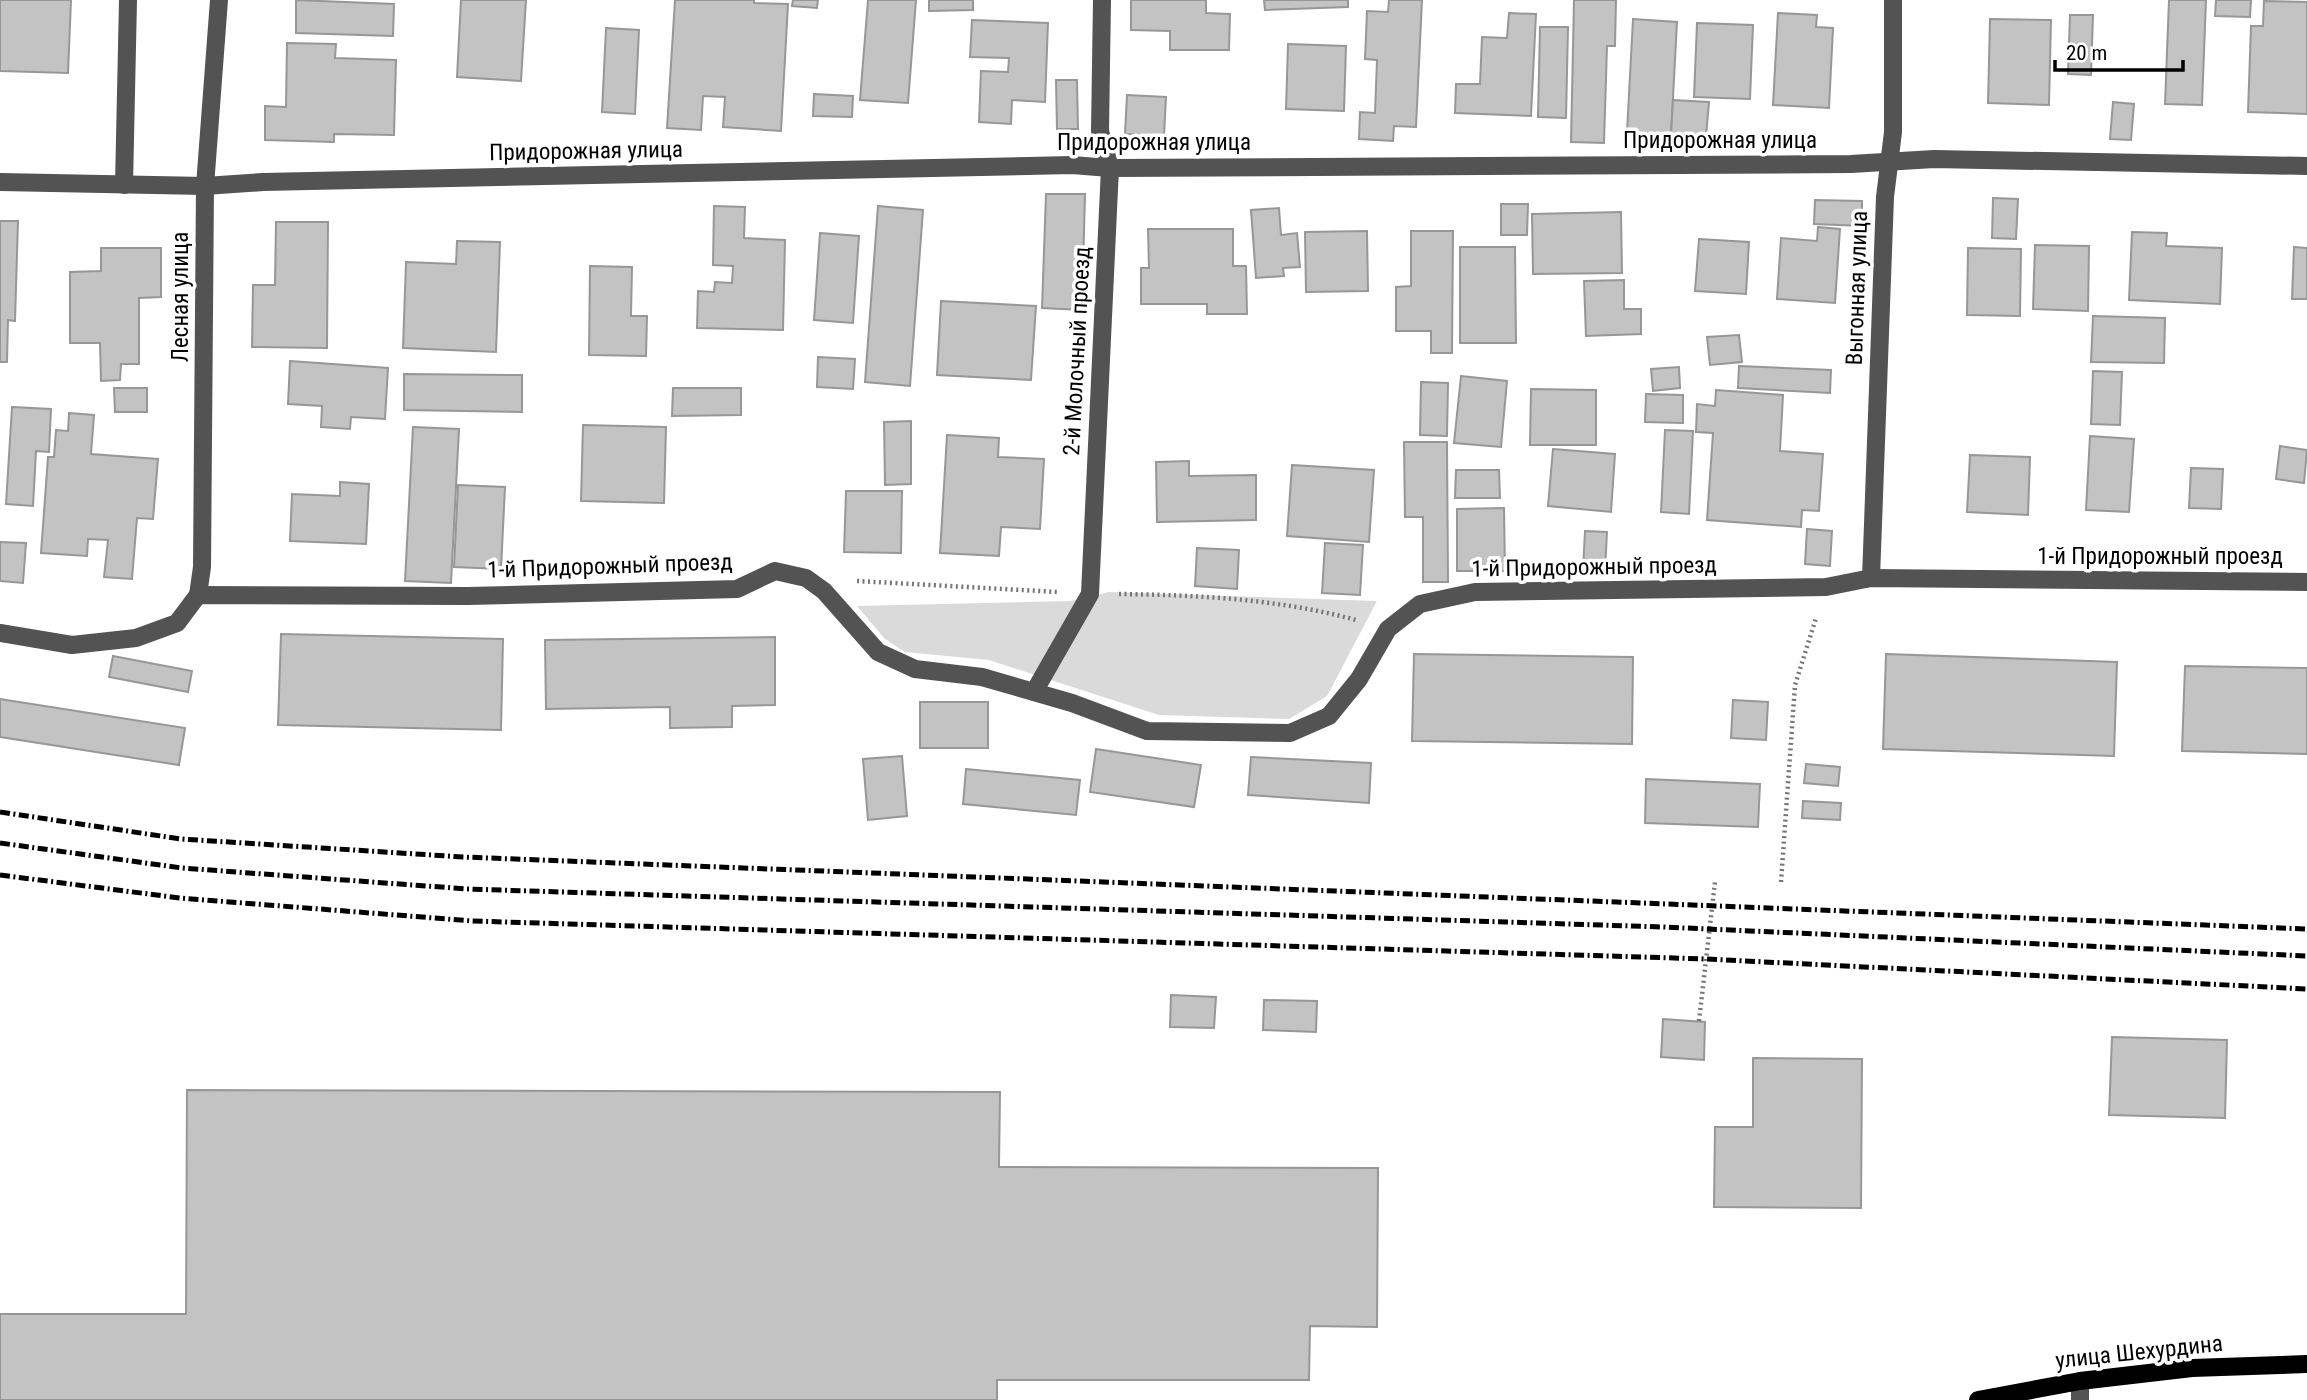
<svg xmlns="http://www.w3.org/2000/svg" width="2307" height="1400" viewBox="0 0 2307 1400" font-family="'Roboto Condensed',sans-serif">
<style>
.green{fill:#dadada}
.building{fill:#c3c3c3;stroke:#979797;stroke-width:2}
.lines{fill:none;stroke-linecap:round;stroke-linejoin:round}
.path{stroke:#757575;stroke-width:4.5;stroke-dasharray:2 3.5;stroke-linecap:butt}
.minor{stroke:#535353;stroke-width:18}
.major{stroke:#000;stroke-width:18}
.rail{stroke:#000;stroke-width:5;stroke-dasharray:10 3.5 2 3.5;stroke-linecap:butt}
.labels{text-anchor:middle;dominant-baseline:central;stroke-width:7;stroke-linejoin:round;paint-order:stroke}
.street-label{font-size:23px;fill:#000;stroke:#fff}
</style>
<rect width="100%" height="100%" fill="#fff"/>
<polygon class="green" points="1109,592 1377,601 1327,696 1289,719 1159,715 989,660 905,652 885,639 857,606 1071,601"/>
<g class="building">
<polygon points="0,0 71,0 68,73 0,71"/>
<polygon points="296,0 394,4 393,36 296,33"/>
<polygon points="461,0 526,0 521,81 457,77"/>
<polygon points="675,0 754,0 754,3 788,4 781,131 723,127 725,97 703,96 701,130 667,128"/>
<polygon points="793,0 818,0 817,8 792,6"/>
<polygon points="868,0 916,0 908,103 860,100"/>
<polygon points="929,0 973,0 973,10 929,11"/>
<polygon points="1131,0 1206,0 1206,13 1230,14 1229,50 1170,50 1170,31 1131,30"/>
<polygon points="1264,0 1348,0 1348,7 1265,10"/>
<polygon points="1389,0 1422,0 1416,127 1394,126 1393,141 1359,139 1360,112 1375,113 1377,60 1365,59 1367,11 1388,12"/>
<polygon points="1574,0 1616,0 1615,46 1607,46 1604,143 1571,142"/>
<polygon points="2169,0 2206,0 2202,105 2165,104"/>
<polygon points="2216,0 2251,0 2250,17 2215,16"/>
<polygon points="2264,1 2307,2 2307,114 2248,112 2251,26 2263,26"/>
<polygon points="1509,13 1536,14 1531,116 1455,113 1456,84 1480,84 1482,37 1507,38"/>
<polygon points="1778,13 1817,15 1816,27 1833,28 1829,108 1773,105"/>
<polygon points="2070,15 2093,15 2091,75 2068,74"/>
<polygon points="1633,19 1677,22 1671,135 1627,132"/>
<polygon points="1990,19 2051,20 2049,105 1988,103"/>
<polygon points="972,20 1048,23 1045,102 1012,100 1011,124 979,122 981,71 1008,72 1009,58 970,57"/>
<polygon points="1697,23 1753,25 1750,99 1694,97"/>
<polygon points="1540,27 1568,27 1566,118 1538,117"/>
<polygon points="606,28 639,30 635,114 602,112"/>
<polygon points="287,43 336,44 335,58 396,60 394,135 334,134 334,142 265,140 265,106 286,107"/>
<polygon points="1288,44 1346,46 1344,111 1286,109"/>
<polygon points="1056,80 1077,80 1078,129 1057,129"/>
<polygon points="814,94 853,96 852,117 813,116"/>
<polygon points="1127,95 1166,97 1164,136 1125,134"/>
<polygon points="1673,100 1709,102 1706,137 1671,135"/>
<polygon points="2113,102 2134,104 2131,140 2110,139"/>
<polygon points="1046,194 1085,194 1082,310 1042,308"/>
<polygon points="1993,198 2018,199 2016,239 1992,238"/>
<polygon points="1815,200 1862,201 1862,226 1814,224"/>
<polygon points="1501,204 1528,204 1527,235 1501,235"/>
<polygon points="714,206 745,207 744,238 785,240 783,330 697,328 698,291 714,292 715,282 732,283 733,266 713,265"/>
<polygon points="878,206 923,210 910,386 865,382"/>
<polygon points="1279,208 1281,235 1297,233 1300,267 1283,268 1284,276 1256,278 1251,210"/>
<polygon points="1621,212 1622,273 1533,274 1532,214"/>
<polygon points="0,221 18,221 15,321 8,320 7,362 0,362"/>
<polygon points="276,222 328,222 327,348 252,347 253,285 275,285"/>
<polygon points="1818,227 1840,229 1835,303 1777,299 1781,238 1817,241"/>
<polygon points="1148,229 1233,229 1233,266 1246,266 1247,314 1207,314 1207,304 1141,304 1141,268 1149,268"/>
<polygon points="1367,231 1368,291 1306,292 1305,232"/>
<polygon points="1411,231 1453,231 1452,353 1431,353 1431,331 1396,331 1396,287 1411,286"/>
<polygon points="2132,232 2167,233 2166,246 2222,248 2220,304 2129,300"/>
<polygon points="820,233 859,236 853,323 814,320"/>
<polygon points="1699,239 1749,242 1746,294 1695,291"/>
<polygon points="457,241 500,242 496,352 403,348 406,262 456,264"/>
<polygon points="2035,245 2089,246 2088,311 2033,309"/>
<polygon points="1460,247 1515,247 1516,343 1460,343"/>
<polygon points="2294,247 2307,248 2307,299 2292,299"/>
<polygon points="101,248 161,248 161,297 139,298 139,364 121,364 120,380 101,381 100,343 70,343 70,272 101,271"/>
<polygon points="1968,248 2021,249 2020,316 1967,315"/>
<polygon points="590,266 632,267 631,316 647,316 646,356 589,355"/>
<polygon points="1624,280 1624,309 1641,309 1641,334 1586,336 1584,281"/>
<polygon points="941,301 1036,306 1031,380 937,375"/>
<polygon points="2093,316 2165,318 2164,363 2091,362"/>
<polygon points="1739,335 1742,362 1710,365 1707,337"/>
<polygon points="818,357 855,359 853,389 817,387"/>
<polygon points="290,361 388,368 385,419 351,417 350,429 321,427 322,406 288,404"/>
<polygon points="1739,366 1831,370 1830,393 1738,388"/>
<polygon points="1679,367 1680,388 1653,391 1651,369"/>
<polygon points="2093,371 2122,372 2120,425 2091,424"/>
<polygon points="404,374 522,375 522,412 404,410"/>
<polygon points="1461,376 1507,381 1501,447 1454,443"/>
<polygon points="1421,382 1448,383 1447,436 1420,435"/>
<polygon points="114,388 147,388 147,412 115,412"/>
<polygon points="673,388 741,388 741,415 672,416"/>
<polygon points="1531,389 1596,390 1596,445 1530,445"/>
<polygon points="1716,390 1783,395 1780,451 1823,454 1819,511 1802,510 1801,527 1707,520 1713,433 1696,432 1697,404 1715,406"/>
<polygon points="1646,394 1683,395 1683,423 1645,422"/>
<polygon points="12,407 51,409 49,452 36,451 33,506 6,504"/>
<polygon points="69,413 94,415 91,454 158,459 153,519 137,518 132,579 104,577 108,540 88,539 87,556 41,553 48,457 54,457 56,430 68,431"/>
<polygon points="911,421 911,484 885,485 884,422"/>
<polygon points="583,425 666,427 664,503 581,501"/>
<polygon points="413,427 459,429 451,583 405,581"/>
<polygon points="1665,430 1693,431 1689,514 1661,512"/>
<polygon points="947,435 999,438 998,457 1044,459 1040,529 1001,527 999,556 940,553"/>
<polygon points="2090,436 2134,439 2129,512 2086,510"/>
<polygon points="1404,442 1447,442 1448,582 1423,582 1423,517 1405,517"/>
<polygon points="2280,446 2307,450 2304,483 2276,479"/>
<polygon points="1553,449 1615,454 1611,512 1548,506"/>
<polygon points="1970,455 2030,457 2028,515 1967,512"/>
<polygon points="1189,461 1189,476 1256,475 1256,520 1157,522 1156,462"/>
<polygon points="1292,465 1374,470 1369,542 1287,536"/>
<polygon points="2191,468 2223,469 2221,509 2189,508"/>
<polygon points="1456,470 1499,470 1500,498 1455,498"/>
<polygon points="340,482 369,484 366,544 290,541 292,494 340,496"/>
<polygon points="458,485 505,487 501,569 454,567"/>
<polygon points="846,491 902,491 901,553 844,552"/>
<polygon points="1504,508 1505,571 1457,571 1457,509"/>
<polygon points="1807,529 1832,531 1830,566 1805,564"/>
<polygon points="1585,531 1607,532 1605,570 1583,569"/>
<polygon points="0,542 26,543 23,583 0,581"/>
<polygon points="1325,543 1363,545 1360,595 1322,593"/>
<polygon points="1197,548 1239,550 1237,589 1195,586"/>
<polygon points="281,634 503,639 501,730 278,725"/>
<polygon points="775,637 775,705 732,706 732,727 670,728 670,707 546,709 545,640"/>
<polygon points="1414,654 1633,657 1632,744 1412,741"/>
<polygon points="1886,654 2117,662 2114,756 1883,749"/>
<polygon points="113,656 192,671 188,692 109,677"/>
<polygon points="2185,666 2307,668 2307,754 2182,751"/>
<polygon points="0,699 185,728 179,765 0,737"/>
<polygon points="1733,700 1768,702 1766,740 1731,738"/>
<rect x="920" y="702" width="68" height="46"/>
<polygon points="1096,749 1201,765 1194,807 1090,792"/>
<polygon points="902,756 907,816 868,820 863,759"/>
<polygon points="1251,757 1371,763 1369,803 1248,795"/>
<polygon points="1806,764 1840,767 1838,786 1804,783"/>
<polygon points="966,769 1080,780 1076,815 963,804"/>
<polygon points="1646,779 1760,784 1758,827 1645,823"/>
<polygon points="1803,801 1841,803 1840,820 1802,818"/>
<polygon points="1171,995 1216,997 1214,1028 1170,1027"/>
<polygon points="1264,1000 1317,1001 1316,1032 1263,1030"/>
<polygon points="1663,1019 1705,1022 1704,1060 1661,1057"/>
<polygon points="2112,1037 2227,1040 2225,1118 2109,1115"/>
<polygon points="1753,1058 1862,1059 1861,1208 1714,1207 1715,1127 1753,1127"/>
<polygon points="187,1090 1000,1092 999,1167 1378,1168 1377,1327 1310,1326 1309,1380 997,1380 997,1400 0,1400 0,1314 186,1314"/>
</g>
<g class="lines">
<g class="path">
<polyline points="857,581 1058,592"/>
<path d="M 1119,594 C 1199,595 1279,599 1356,620"/>
<polyline points="1781,882 1795,685 1816,618"/>
<polyline points="1699,1021 1715,882"/>
</g>
<g class="minor">
<polyline points="0,182 205,186 263,182 1072,165 1110,168 1851,164 1934,159 2307,166"/>
<polyline points="124,185 128,0"/>
<polyline points="1871,578 1885,197 1893,132 1893,0"/>
<polyline points="198,595 202,567 205,186 219,0"/>
<polyline points="0,633 72,645 136,638 177,623 198,595 468,596 737,589 775,571 806,578 824,591 878,652 915,669 982,677 1072,703 1147,731 1290,733 1329,716 1359,679 1388,629 1420,604 1475,592 1826,587 1871,578 2307,582"/>
<polyline points="1034,692 1090,594 1110,168 1100,131 1102,0"/>
<polyline points="2080,1381 2080,1400"/>
</g>
<polyline class="major" points="1978,1400 2080,1381 2192,1368 2307,1364"/>
<g class="rail">
<polyline points="0,812 181,839 463,857 2307,929"/>
<polyline points="0,843 182,868 467,889 1663,927 2307,956"/>
<polyline points="0,875 180,898 472,921 1706,959 2307,989"/>
</g>
</g>
<g class="labels">
<g class="street-label">
<text x="1720" y="140">Придорожная улица</text>
<text x="1154" y="142">Придорожная улица</text>
<text transform="translate(586 151) rotate(-1)">Придорожная улица</text>
<text transform="translate(1857 288) rotate(-88)">Выгонная улица</text>
<text transform="translate(180 297) rotate(-90)">Лесная улица</text>
<text transform="translate(1077 351) rotate(-87)">2-й Молочный проезд</text>
<text x="2160" y="556">1-й Придорожный проезд</text>
<text transform="translate(610 566) rotate(-2)">1-й Придорожный проезд</text>
<text transform="translate(1594 567) rotate(-1)">1-й Придорожный проезд</text>
<text transform="translate(2139 1352) rotate(-6)">улица Шехурдина</text>
</g>
</g>
<path d="M2055 60v10h128v-10" fill="none" stroke="#000000" stroke-width="3.5"/>
<text x="2066" y="60" font-size="21" fill="#000000" stroke="#ffffff" stroke-width="5" paint-order="stroke">20 m</text>
</svg>
